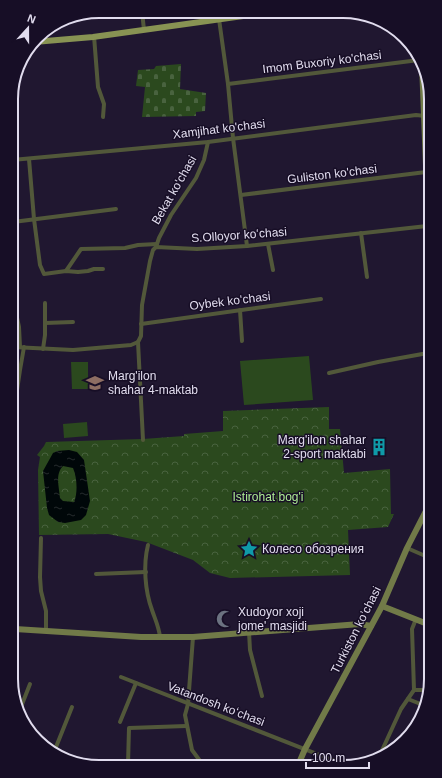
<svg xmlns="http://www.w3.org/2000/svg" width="442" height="778" viewBox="0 0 442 778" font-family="Arial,sans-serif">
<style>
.cemetery{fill:url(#cemetery-stones)}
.park{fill:url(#park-crowns)}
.pitch{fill:#2b491e}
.water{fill:url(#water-ripples);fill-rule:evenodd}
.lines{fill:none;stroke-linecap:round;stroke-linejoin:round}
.street{stroke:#52583a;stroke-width:4}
.secondary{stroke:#717a48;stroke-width:6}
.primary{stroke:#889353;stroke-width:6}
.labels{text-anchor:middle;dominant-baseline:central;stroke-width:3;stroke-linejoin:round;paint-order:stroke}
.street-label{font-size:12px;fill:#e1dcee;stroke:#170e26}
.poi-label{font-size:12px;fill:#e1dcee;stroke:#170e26;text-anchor:start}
.park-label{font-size:12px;fill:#adec93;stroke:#170e26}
.rim{fill:none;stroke:#e1dcee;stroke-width:2}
</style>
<defs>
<pattern id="cemetery-stones" width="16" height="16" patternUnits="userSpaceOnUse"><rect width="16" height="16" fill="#2b491e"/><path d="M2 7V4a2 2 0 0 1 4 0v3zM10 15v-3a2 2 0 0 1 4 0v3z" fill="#49633f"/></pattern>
<pattern id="park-crowns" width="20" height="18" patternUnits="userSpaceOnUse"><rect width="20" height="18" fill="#2b491e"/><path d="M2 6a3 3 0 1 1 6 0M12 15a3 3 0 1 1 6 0" fill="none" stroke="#49633f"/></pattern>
<pattern id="water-ripples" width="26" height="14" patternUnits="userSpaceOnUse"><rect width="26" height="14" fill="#000709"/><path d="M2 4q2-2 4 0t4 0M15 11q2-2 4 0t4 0" fill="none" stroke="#252b2d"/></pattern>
</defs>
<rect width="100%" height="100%" fill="#201730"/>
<polygon class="cemetery" points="181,64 180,89 206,93 205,111 196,112 196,116 142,117 145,87 136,86 138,70 154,69 156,66"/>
<polygon class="park" points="329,407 329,429 340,429 344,473 390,469 391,514 394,514 388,527 348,530 350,575 230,578 210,573 193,560 146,542 108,534 39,535 38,470 40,457 37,455 44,446 46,442 143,439 184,436 184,434 223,431 223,411"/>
<g class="pitch">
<polygon points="309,356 313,400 244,405 240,361"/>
<polygon points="71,362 88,362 88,389 72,389"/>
<polygon points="87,422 88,436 64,438 63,424"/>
</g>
<path class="water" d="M 69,450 L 77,452 L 84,460 L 90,501 L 86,515 L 81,520 L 65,523 L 58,522 L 49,515 L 47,508 L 43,471 L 53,453 L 57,451 ZM 63,466 L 73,468 C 77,477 78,493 74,502 L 63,501 L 60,498 C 59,487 55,474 63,466 Z"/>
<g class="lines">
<g class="street">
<polyline points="142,11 144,30"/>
<polyline points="207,12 209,20"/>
<polyline points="219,19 228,84 233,138 247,246"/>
<polyline points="94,36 98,87 104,104 103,117"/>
<polyline points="228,84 419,60"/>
<polyline points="29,159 34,219 40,265 44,274 66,271 78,272 88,271 94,269 103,269"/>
<polyline points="12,160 208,142 416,115 425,116"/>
<polyline points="241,195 426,172"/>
<polyline points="13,222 116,209"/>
<polyline points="361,233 367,277"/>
<polyline points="268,244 273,270"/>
<polyline points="156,247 159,238 171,215 196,178 204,160 208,142"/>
<polyline points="13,248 14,250 14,304 19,327 20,347"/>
<polyline points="66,271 81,249 125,248 138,245 157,244"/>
<polyline points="240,310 242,341"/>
<polyline points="45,323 73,322"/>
<polyline points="141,324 321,299"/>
<polyline points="138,342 143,440"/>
<polyline points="13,347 73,350 131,345 138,342 141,336 142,305 150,261 153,250 156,247 197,249 247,246 427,226"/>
<polyline points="43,349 45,335 45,303"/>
<polyline points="329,373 378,362 428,353"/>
<polyline points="14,467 15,404 20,370 24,347"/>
<polyline points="41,538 40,577 41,591 46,611 46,631"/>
<path d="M 148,545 C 143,565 145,591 152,610 C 155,619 159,627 160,637"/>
<polyline points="407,548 430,558"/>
<polyline points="96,574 146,572"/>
<polyline points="249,632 250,650 262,696"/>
<polyline points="193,637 188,704 185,715 192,750 203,765"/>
<polyline points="121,677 340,763"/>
<polyline points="414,690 429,690"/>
<polyline points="408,699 423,705"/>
<polyline points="19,712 30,684"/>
<polyline points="120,722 136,683"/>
<polyline points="54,752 72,707"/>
<polyline points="379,757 401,709 414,690 412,629 416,619"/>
<polyline points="88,766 128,764 129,728 186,726"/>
</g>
<g class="secondary">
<polyline points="422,64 427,191"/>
<polyline points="382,606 430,625"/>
<polyline points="15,629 141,637 193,637 360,624 371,626"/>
<polyline points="299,763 305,749 382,606 407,548 429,505"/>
</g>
<polyline class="primary" points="34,42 93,37 272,12"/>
</g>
<defs>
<g id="school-bare" transform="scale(1.38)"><path d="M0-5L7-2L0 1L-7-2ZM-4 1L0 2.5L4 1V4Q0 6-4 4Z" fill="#8d6e63" stroke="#170e26" stroke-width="2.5" paint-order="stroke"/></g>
<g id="building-bare" transform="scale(1.38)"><path d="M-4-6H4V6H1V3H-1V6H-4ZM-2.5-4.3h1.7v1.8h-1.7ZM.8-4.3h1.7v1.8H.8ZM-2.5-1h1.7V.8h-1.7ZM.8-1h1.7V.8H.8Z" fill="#0f9aa8" stroke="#170e26" stroke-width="2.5" paint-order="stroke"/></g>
<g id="sight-bare" transform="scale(1.38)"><path d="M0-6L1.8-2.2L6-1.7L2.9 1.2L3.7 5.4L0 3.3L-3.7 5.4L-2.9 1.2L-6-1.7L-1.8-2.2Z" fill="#0f9aa8" stroke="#170e26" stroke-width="2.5" paint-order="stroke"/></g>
<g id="mosque-bare" transform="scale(1.38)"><path d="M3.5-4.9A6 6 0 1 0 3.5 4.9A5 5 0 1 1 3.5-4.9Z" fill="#6b7280" stroke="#170e26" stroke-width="2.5" paint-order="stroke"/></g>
</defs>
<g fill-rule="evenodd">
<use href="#school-bare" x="95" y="383"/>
<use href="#building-bare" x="379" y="447"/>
<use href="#sight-bare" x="249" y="549"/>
<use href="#mosque-bare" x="225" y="619"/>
</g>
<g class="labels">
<g class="street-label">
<text transform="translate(322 62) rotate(-7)">Imom Buxoriy ko'chasi</text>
<text transform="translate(219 129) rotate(-7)">Xamjihat ko'chasi</text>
<text transform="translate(332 174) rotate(-7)">Guliston ko'chasi</text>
<text transform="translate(174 190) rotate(-60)">Bekat ko'chasi</text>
<text transform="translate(239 235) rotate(-4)">S.Olloyor koʻchasi</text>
<text transform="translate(230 301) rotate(-7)">Oybek koʻchasi</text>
<text transform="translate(356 630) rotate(-63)">Turkiston ko’chasi</text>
<text transform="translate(216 704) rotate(21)">Vatandosh koʻchasi</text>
</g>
<g class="poi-label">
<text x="108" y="376">Marg'ilon<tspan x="108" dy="14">shahar 4-maktab</tspan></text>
<text x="366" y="440" text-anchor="end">Marg'ilon shahar<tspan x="366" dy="14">2-sport maktabi</tspan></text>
<text x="262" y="549">Колесо обозрения</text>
<text x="238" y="612">Xudoyor xoji<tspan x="238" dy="14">jome' masjidi</tspan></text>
</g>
<g class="park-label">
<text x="268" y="497">Istirohat bog'i</text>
</g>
</g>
<path d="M0 0H442V778H0ZM99 18H343A81 81 0 0 1 424 99V679A81 81 0 0 1 343 760H99A81 81 0 0 1 18 679V99A81 81 0 0 1 99 18Z" fill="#170e26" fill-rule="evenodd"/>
<path class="rim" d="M99 18H343A81 81 0 0 1 424 99V679A81 81 0 0 1 343 760H99A81 81 0 0 1 18 679V99A81 81 0 0 1 99 18Z"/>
<g transform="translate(28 28) rotate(21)" stroke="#170e26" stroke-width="3" paint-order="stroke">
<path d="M0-3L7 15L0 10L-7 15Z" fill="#e1dcee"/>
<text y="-6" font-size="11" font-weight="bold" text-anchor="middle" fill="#e1dcee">N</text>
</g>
<path d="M306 762v6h63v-6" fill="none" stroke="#e1dcee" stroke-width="2"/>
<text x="312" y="762" font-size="12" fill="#e1dcee" stroke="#170e26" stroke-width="3" paint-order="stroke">100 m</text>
</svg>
